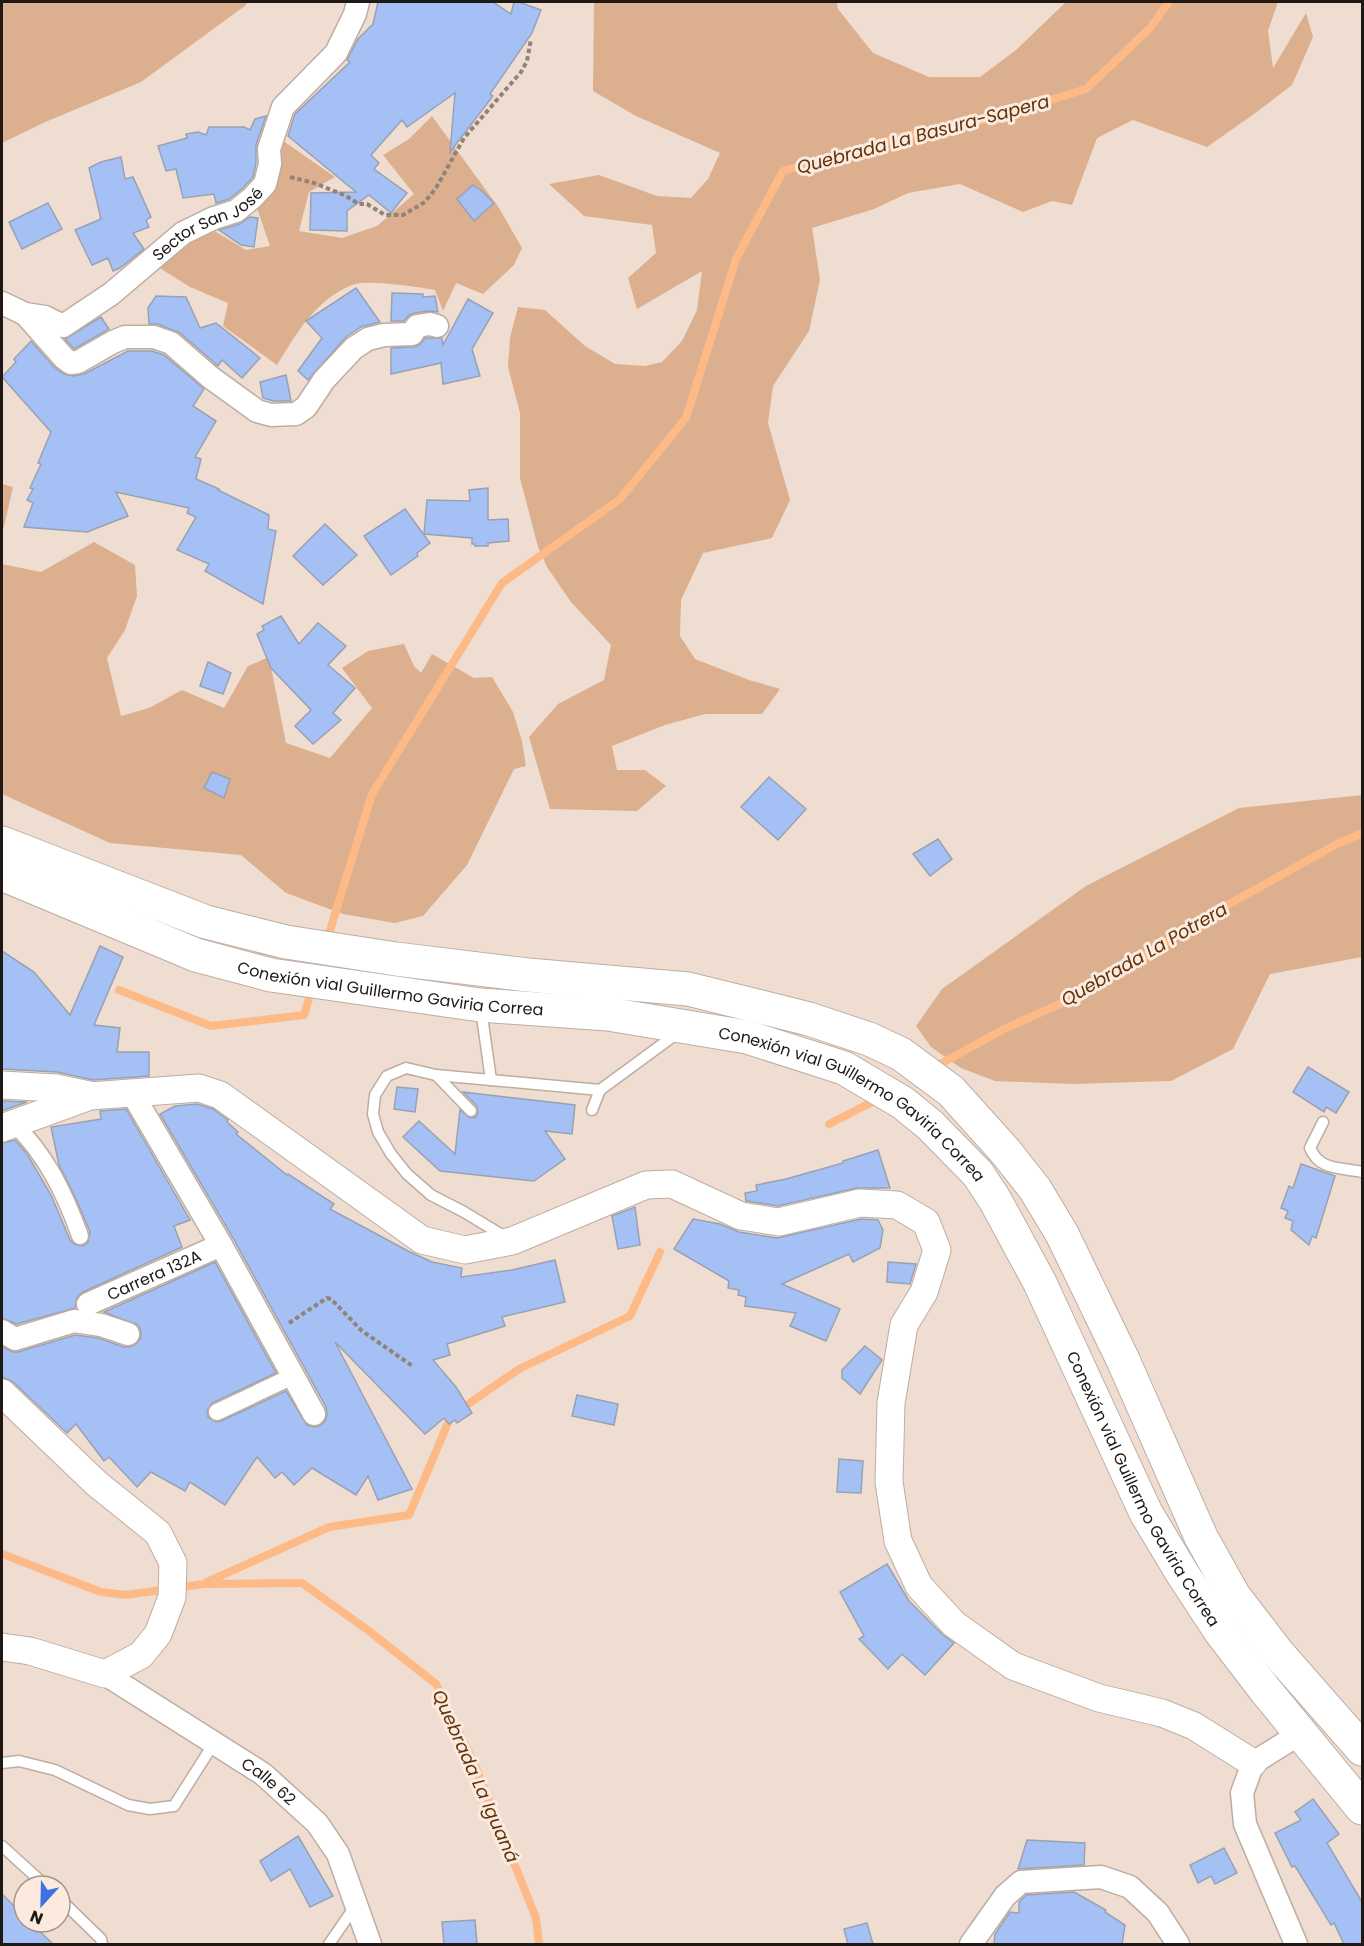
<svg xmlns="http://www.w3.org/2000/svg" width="1364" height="1946" viewBox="0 0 1364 1946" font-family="Poppins,sans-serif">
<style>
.green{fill:#dcaf8e}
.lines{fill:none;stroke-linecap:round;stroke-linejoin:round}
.stream{stroke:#fdba87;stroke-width:8}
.building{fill:#a4c0f5;stroke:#99a1b2;stroke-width:1.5}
.service-casing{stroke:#beada1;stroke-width:13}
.pedestrian-casing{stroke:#beada1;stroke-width:19}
.minor-casing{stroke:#beada1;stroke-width:25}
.tertiary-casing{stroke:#beada1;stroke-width:29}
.trunk-casing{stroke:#beada1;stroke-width:35}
.path{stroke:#90837a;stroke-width:4;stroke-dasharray:4.5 3;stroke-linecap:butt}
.service{stroke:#fff;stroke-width:10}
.pedestrian{stroke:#fff;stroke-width:16}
.minor{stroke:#fff;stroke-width:22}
.tertiary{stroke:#fff;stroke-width:27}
.trunk{stroke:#fff;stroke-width:33}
.labels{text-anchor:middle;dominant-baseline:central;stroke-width:6;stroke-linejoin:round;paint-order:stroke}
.street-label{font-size:16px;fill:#1f1814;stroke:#fceade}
.water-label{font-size:18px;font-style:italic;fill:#5e330c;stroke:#fceade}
</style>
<rect width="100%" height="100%" fill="#efddd1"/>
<g class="green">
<polygon points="2,2 247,2 246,5 141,82 43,123 2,143"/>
<polygon points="594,2 837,2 838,9 873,53 929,77 980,77 1016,50 1066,2 1278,2 1268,31 1273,68 1306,13 1313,37 1292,85 1254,114 1207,147 1133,120 1097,138 1072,205 1052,201 1023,212 960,184 908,193 874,209 812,228 820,280 809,331 773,386 768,423 790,500 772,538 703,553 681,600 680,636 695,659 749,680 780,689 762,714 705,714 665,725 612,746 617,770 645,770 666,786 637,811 550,809 529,737 558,704 604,680 611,645 571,602 547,567 538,547 520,478 520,413 508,367 510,338 518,307 545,310 585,346 615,364 645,366 662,362 682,341 697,310 702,271 637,309 628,278 656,253 652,225 584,216 549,184 599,175 657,196 691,198 708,179 720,153 636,116 593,91"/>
<path d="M 432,116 L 499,208 L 522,248 L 514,265 L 483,294 L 456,283 L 443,311 L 435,290 C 416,287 368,279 352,285 C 315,300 297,333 277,365 L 223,326 L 228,303 L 190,287 L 155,265 L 211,229 L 246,250 L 270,246 L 257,208 L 282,140 L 335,177 L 309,192 L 299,231 L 342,238 L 377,226 L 414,194 L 383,155 L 409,139 Z"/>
<polygon points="2,484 13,487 2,535"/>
<polygon points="94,542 135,565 137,596 125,630 107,658 121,716 149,708 182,690 224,708 248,666 269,657 286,743 330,758 372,708 342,668 368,651 404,644 414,666 421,673 432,654 474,678 492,677 513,712 522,741 526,766 514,769 467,865 423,916 395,923 343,914 286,893 241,855 110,843 2,794 2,564 41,572"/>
<polygon points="1362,795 1362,957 1270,974 1233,1049 1171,1081 1072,1084 995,1081 961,1068 931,1047 916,1026 942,989 1086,886 1239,808"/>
</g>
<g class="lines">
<g class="stream">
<polyline points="327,940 372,794 502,583 620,499 686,418 736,259 783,171 897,138 992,118 1086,89 1150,28 1169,2"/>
<polyline points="119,990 211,1026 304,1015 312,989"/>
<polyline points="933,1068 1004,1029 1087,992 1215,912 1337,844 1362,833"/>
<polyline points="829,1124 878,1099"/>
<polyline points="2,1554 101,1592 126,1595 204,1584 302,1583 369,1631 436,1684 474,1763 536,1918 539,1944"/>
<polyline points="207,1582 329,1527 409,1515 451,1416 519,1369 630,1316 660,1252"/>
</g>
</g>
<g class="building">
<polygon points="378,2 493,2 511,14 514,2 519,2 541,10 532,33 490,94 493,96 450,152 455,93 407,127 402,120 371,155 379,163 374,169 407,193 391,213 369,195 347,211 347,231 310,230 311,193 356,192 288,136 295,114 350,62 347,60 358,39 373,24"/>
<polygon points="266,116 256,145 256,163 253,177 243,188 229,199 216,203 214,194 183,198 176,169 166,171 158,146 187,138 186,134 198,132 206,135 209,127 244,127 250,130 255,119"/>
<polygon points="121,157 125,179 133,177 151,217 146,220 149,227 133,233 144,249 120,268 113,271 108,258 92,265 75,230 101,219 89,168 101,162"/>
<polygon points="473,185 482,191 494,203 474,221 457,199"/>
<polygon points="48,203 62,229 22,249 9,222"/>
<polygon points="250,217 258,218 254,247 241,245 219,230 240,224"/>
<polygon points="356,288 380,322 361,327 346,337 308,380 298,371 322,338 306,321"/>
<polygon points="392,293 423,294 423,297 435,296 438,312 428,311 415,313 409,315 404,321 391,321"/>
<polygon points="156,296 186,297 200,328 216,323 260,358 242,378 222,360 218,366 180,333 158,324 149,324 148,308"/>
<polygon points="468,299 493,313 472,349 480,376 443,384 441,363 391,374 391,348 413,347 419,345 425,338 442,338 443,345"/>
<polygon points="101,317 109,329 74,349 65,339"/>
<polygon points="31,341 54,367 64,374 73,376 84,374 128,351 152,351 164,355 204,389 193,406 216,421 195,457 201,459 196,479 219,489 218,490 269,515 268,529 276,531 263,604 205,571 209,564 177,550 196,517 187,513 189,508 116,492 128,516 92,530 88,532 24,527 33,503 27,500 33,489 30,488 41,464 38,463 51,432 2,377 16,362 14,359"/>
<polygon points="286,375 291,401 273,401 263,398 260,382"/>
<polygon points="488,488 488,520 508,519 509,541 488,543 488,546 475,546 475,544 472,544 472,538 424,534 427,500 470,501 469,490"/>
<polygon points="405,509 430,543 417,553 418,556 391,575 364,536"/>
<polygon points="325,524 357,555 323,585 293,556"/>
<polygon points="281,616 299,644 318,623 346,646 328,665 355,688 333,713 341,720 313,744 295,726 311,710 271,668 257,634 264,630 262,626"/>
<polygon points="208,662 231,673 223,694 200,686"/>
<polygon points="212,772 230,779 224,798 204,788"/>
<polygon points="769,777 806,809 778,840 741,807"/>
<polygon points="938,839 952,859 930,876 913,854"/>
<polygon points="100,946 123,957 94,1025 120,1028 117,1052 149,1052 149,1076 93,1080 57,1072 2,1069 2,951 34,972 70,1015"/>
<polygon points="1308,1067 1349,1092 1336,1113 1326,1107 1324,1112 1293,1092"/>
<polygon points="397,1087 418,1089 415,1112 394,1109"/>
<polygon points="463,1092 575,1105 572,1134 545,1131 565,1159 534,1181 440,1171 403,1137 419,1121 455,1154 460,1110 470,1118 476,1117 478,1112 477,1106"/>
<polygon points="2,1101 27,1102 2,1111"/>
<polygon points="197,1104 213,1109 228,1120 227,1122 238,1132 236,1134 287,1175 288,1174 334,1204 330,1209 408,1251 432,1262 462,1268 461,1277 512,1270 555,1260 565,1302 502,1317 505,1326 447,1344 450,1355 433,1360 456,1387 472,1413 457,1423 455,1420 449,1424 444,1418 425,1434 335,1342 412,1489 378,1500 368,1476 356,1495 312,1468 294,1485 282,1472 275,1478 257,1457 225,1505 190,1482 185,1491 151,1472 137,1487 109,1457 104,1461 76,1424 67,1433 13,1382 2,1377 2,1347 13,1352 18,1352 75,1335 98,1338 124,1347 130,1347 136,1344 141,1338 141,1331 138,1325 104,1312 215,1262 276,1373 212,1403 207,1411 208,1417 216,1422 221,1421 286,1391 307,1425 314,1427 321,1425 325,1421 327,1415 326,1407 233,1238 160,1114 175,1106"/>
<polygon points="126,1109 190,1220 174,1226 182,1247 83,1292 77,1297 75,1308 17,1324 2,1318 2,1143 15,1140 27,1154 51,1195 70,1240 74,1244 83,1246 88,1242 90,1232 77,1201 59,1165 51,1127 101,1119 100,1111"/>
<polygon points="878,1150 890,1188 857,1188 778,1206 746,1201 745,1193 757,1191 756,1185 786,1179 843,1163 843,1161"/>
<polygon points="1301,1164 1335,1176 1316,1238 1312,1236 1309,1245 1291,1230 1293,1221 1285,1218 1288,1211 1281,1208 1289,1186 1293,1188"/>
<polygon points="635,1207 640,1245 618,1249 612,1216"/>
<polygon points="693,1219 720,1224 739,1232 777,1238 861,1219 878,1220 883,1230 880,1248 853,1262 849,1254 782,1284 840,1309 826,1341 790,1326 796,1313 745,1306 746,1297 738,1295 739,1290 728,1288 729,1281 674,1249"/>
<polygon points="888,1262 916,1264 910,1284 887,1282"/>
<polygon points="865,1346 882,1360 860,1394 842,1378 842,1370"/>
<polygon points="577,1395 618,1404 614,1425 572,1416"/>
<polygon points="839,1459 863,1461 861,1493 837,1492"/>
<polygon points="887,1564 909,1601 943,1635 954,1643 925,1675 902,1654 888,1669 859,1639 864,1636 840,1592"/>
<polygon points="1313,1799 1339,1834 1327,1843 1362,1902 1362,1944 1344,1944 1334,1923 1331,1925 1295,1866 1292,1867 1275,1833 1301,1820 1295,1812"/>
<polygon points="298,1836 333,1896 310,1907 290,1869 271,1881 260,1861"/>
<polygon points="1027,1840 1085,1843 1084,1865 1018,1869"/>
<polygon points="1224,1848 1237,1873 1215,1884 1211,1876 1198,1883 1190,1865"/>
<polygon points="1074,1892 1106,1910 1105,1912 1125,1925 1122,1944 994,1944 995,1934 1010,1912 1019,1913 1019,1902 1026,1895"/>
<polygon points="2,1894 24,1916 24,1922 30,1922 53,1944 2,1944"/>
<polygon points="475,1920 477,1944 444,1944 442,1922"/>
<polygon points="867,1923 873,1944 848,1944 844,1929"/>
</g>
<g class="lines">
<g class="service-casing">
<g id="service">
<polyline points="481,1009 491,1080"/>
<polyline points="436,1075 471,1111"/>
<polyline points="592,1110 600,1090"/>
<path d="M 1323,1122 L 1310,1148 C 1320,1171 1340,1167 1362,1172"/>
<polyline points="507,1238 464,1212 431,1195 407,1174 391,1154 378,1132 373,1114 375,1095 387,1076 406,1068 436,1075 600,1090 679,1032"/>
<polyline points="2,1763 19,1761 55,1770 128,1805 150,1809 174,1806 214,1743"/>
<polyline points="2,1846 46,1886"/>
<polyline points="60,1899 101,1939 102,1944"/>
<polyline points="329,1944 356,1905"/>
</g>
</g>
<g class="pedestrian-casing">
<g id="pedestrian">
<path d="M 13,1123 C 46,1154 65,1194 80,1236"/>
<polyline points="217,1412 293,1376"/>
</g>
</g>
<g class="minor-casing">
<g id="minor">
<path id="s1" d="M 2,303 L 25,314 L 45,317 L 63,326 L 111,294 L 183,233 L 214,218 L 236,211 L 252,198 L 265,184 L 270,164 L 269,149 L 283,107 L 336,53 L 355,14 L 358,2"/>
<polyline points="25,314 64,358 71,363 78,362 113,342 125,337 154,337 171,343 210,377 257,411 271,415 296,414 306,407 324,380 354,348 368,339 384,335 412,334 417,326 430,324 437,326"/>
<polyline points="132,1093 221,1245 314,1414"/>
<path id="s2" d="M 88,1304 L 221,1245"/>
<polyline points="2,1331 15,1339 74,1321 101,1325 128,1334"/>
<path id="s3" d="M 105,1674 L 263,1774 L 317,1823 L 338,1854 L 370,1944"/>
<polyline points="971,1944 1005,1896 1021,1882 1101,1877 1130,1887 1158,1913 1178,1944"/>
<polyline points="1296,1944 1245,1824 1242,1793 1253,1763 1301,1733"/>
</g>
</g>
<g class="tertiary-casing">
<g id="tertiary">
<polyline points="2,1085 56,1088 89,1095"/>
<polyline points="2,1128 90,1096 199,1088 220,1095 422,1240 465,1250 512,1241 646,1185 672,1184 741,1216 779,1222 860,1203 897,1205 926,1222 937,1250 924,1292 904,1325 891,1403 889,1482 898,1541 919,1586 954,1624 1013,1666 1099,1698 1162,1713 1194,1726 1253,1763"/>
<polyline points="2,1393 96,1483 158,1533 173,1563 172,1597 158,1634 141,1655 105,1674 30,1651 2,1647"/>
</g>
</g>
<g class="trunk-casing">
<g id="trunk">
<polyline points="2,843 206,922 286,942 396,959 528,975 688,989 809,1019 869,1039 901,1054 951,1091 1005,1151 1035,1189 1062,1234 1123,1360 1201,1537 1234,1596 1277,1652 1362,1749"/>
<path id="s4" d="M 2,874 L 196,955 L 271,975 L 480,1005 L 608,1014 L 747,1037 L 844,1068 L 903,1103 L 930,1125 L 978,1174 L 995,1200 L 1040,1283 L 1146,1513 L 1182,1573 L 1220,1631 L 1266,1691 L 1362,1808"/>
</g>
</g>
<g class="path">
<polyline points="290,177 314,183 344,195 359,204 367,204 385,215 403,215 425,202 436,188 464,138 521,72 527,61 531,39"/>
<polyline points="289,1323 327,1298 331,1299 362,1331 414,1367"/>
</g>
<use href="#service" class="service"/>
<use href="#pedestrian" class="pedestrian"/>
<use href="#minor" class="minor"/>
<use href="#tertiary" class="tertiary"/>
<use href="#trunk" class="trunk"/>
</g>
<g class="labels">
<g class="street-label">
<text stroke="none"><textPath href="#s1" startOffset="244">Sector San José</textPath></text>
<text stroke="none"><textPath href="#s4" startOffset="408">Conexión vial Guillermo Gaviria Correa</textPath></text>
<text stroke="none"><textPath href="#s4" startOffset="894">Conexión vial Guillermo Gaviria Correa</textPath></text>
<text stroke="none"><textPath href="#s2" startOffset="72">Carrera 132A</textPath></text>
<text stroke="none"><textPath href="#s4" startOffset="1398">Conexión vial Guillermo Gaviria Correa</textPath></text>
<text stroke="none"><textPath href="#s3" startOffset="196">Calle 62</textPath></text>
</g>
<g class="water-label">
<text transform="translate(923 134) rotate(-15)">Quebrada La Basura-Sapera</text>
<text transform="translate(1144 954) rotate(-30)">Quebrada La Potrera</text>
<text transform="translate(476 1776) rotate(66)">Quebrada La Iguaná</text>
</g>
</g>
<rect width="1364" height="1946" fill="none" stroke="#1f1814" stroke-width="6"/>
<g transform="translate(42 1904) rotate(202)"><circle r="28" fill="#fceade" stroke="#a4968d" stroke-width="1.5"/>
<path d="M0-4.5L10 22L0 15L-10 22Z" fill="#3d72e2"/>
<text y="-9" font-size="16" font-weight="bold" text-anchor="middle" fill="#1f1814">N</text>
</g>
</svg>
